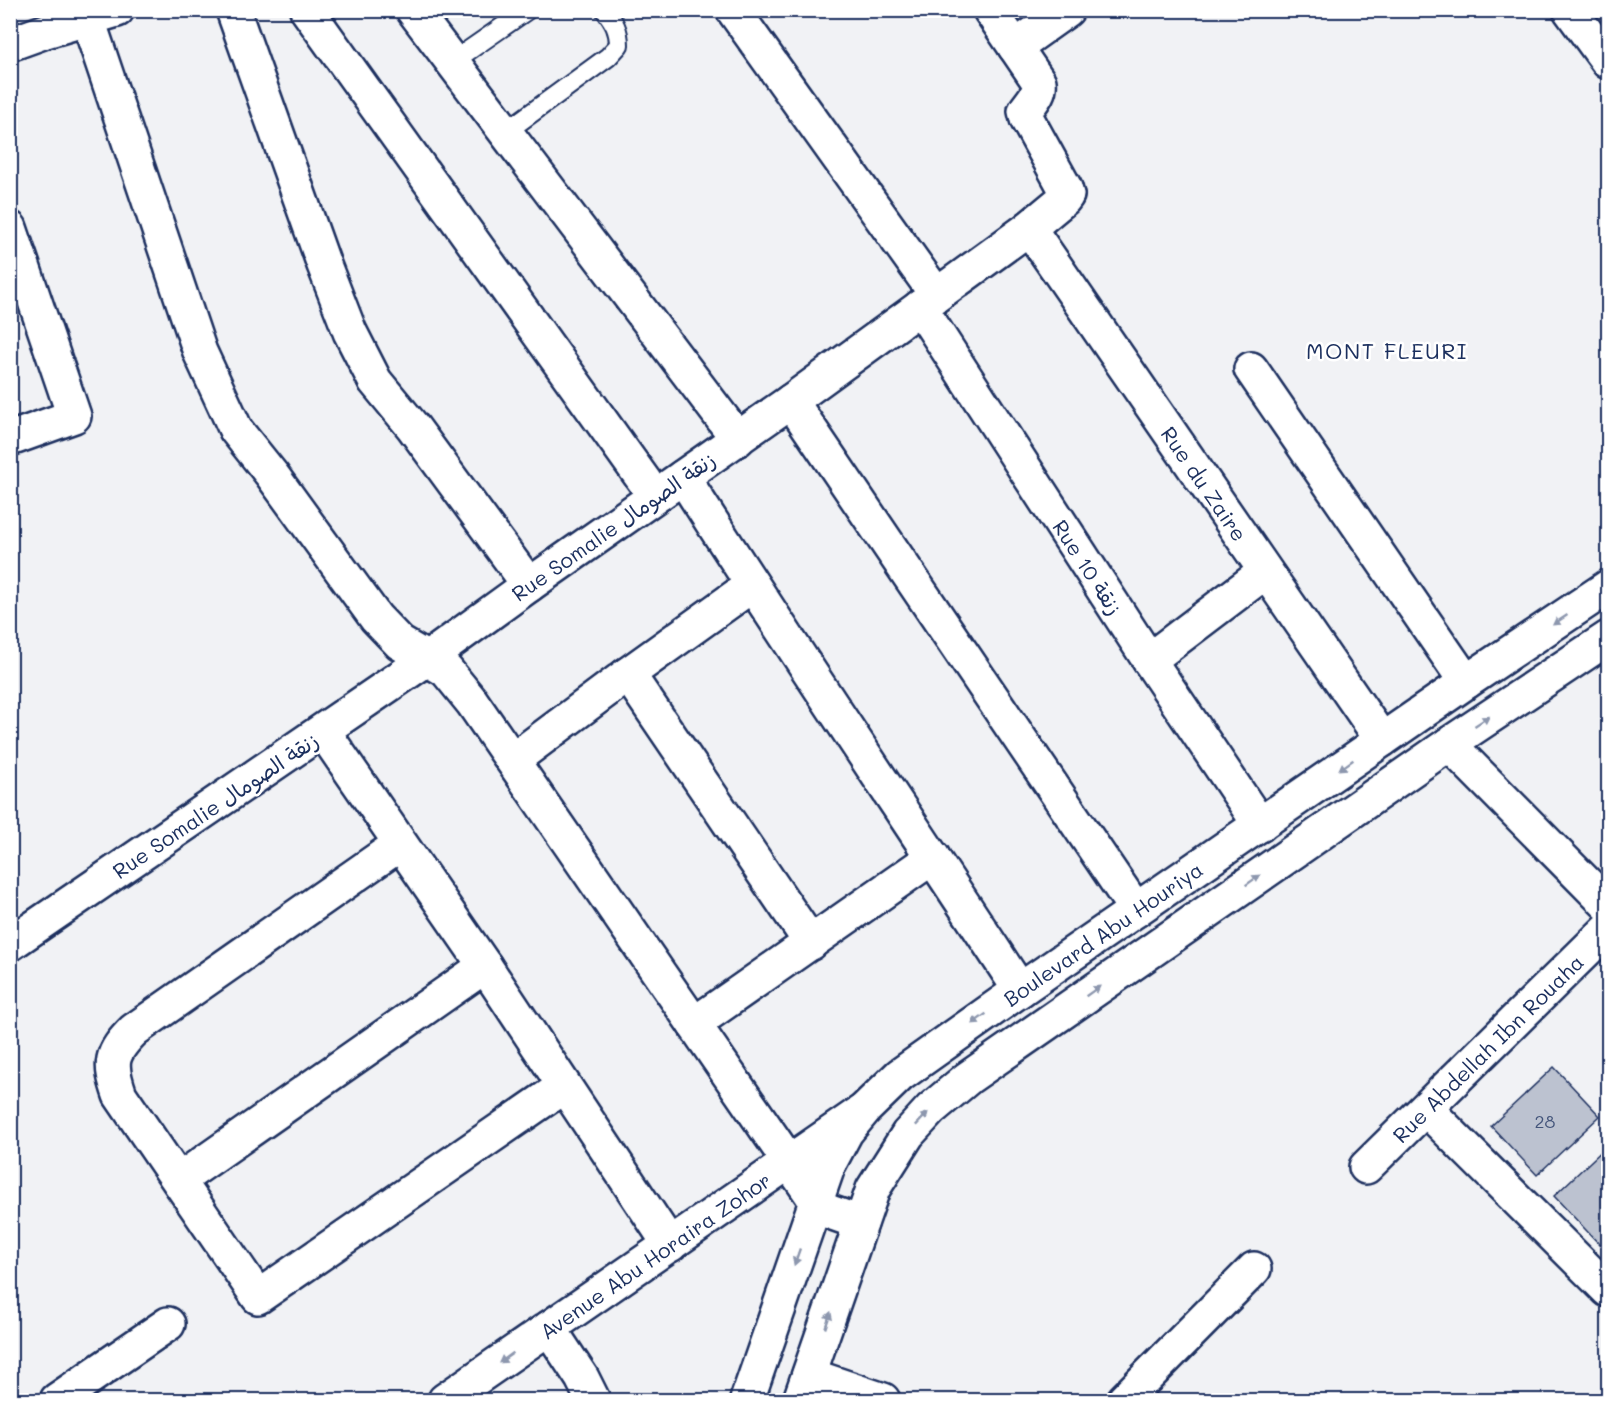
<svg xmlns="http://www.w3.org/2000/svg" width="1619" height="1411" viewBox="0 0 1619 1411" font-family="Mali,'Playpen Sans Arabic',sans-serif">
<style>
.building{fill:#bcc2d0;stroke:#1b2f5e;stroke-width:1.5}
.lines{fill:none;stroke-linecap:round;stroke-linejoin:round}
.service-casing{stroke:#1b2f5e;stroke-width:22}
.minor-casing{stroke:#1b2f5e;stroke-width:38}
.tertiary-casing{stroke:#1b2f5e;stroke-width:38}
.secondary-casing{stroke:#1b2f5e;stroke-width:38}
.service{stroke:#fff;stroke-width:18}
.minor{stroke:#fff;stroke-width:33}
.tertiary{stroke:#fff;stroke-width:33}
.secondary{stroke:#fff;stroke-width:33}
.oneway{fill:#8d97ae}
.labels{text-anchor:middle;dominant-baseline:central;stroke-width:5;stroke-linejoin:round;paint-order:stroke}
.number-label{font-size:18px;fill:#43547a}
.street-label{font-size:21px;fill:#1b2f5e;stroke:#fff}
.neighbourhood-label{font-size:22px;letter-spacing:1.5px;fill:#1b2f5e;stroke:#fff}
</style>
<rect width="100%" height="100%" fill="#f1f2f5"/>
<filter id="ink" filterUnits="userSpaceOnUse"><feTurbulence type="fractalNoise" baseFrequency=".0167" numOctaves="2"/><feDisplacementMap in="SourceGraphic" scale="12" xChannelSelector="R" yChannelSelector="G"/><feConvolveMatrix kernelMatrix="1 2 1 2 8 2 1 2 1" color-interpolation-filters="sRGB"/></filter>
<g filter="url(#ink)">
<g class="building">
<polygon points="1554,1067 1600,1116 1537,1175 1491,1126"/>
<polygon points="1608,1145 1608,1237 1600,1245 1554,1196"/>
</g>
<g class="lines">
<g class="service-casing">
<g id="service">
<polyline points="452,62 527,10"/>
<path d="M 504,133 L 608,57 L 619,45 C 619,30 614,22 605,10"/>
</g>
</g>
<g class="minor-casing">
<g id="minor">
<polyline points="233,10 324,265 350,332 375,381 413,427 529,585"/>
<polyline points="307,10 655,496"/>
<polyline points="413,10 738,439"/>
<polyline points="733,10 936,294"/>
<polyline points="1570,10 1608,62"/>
<polyline points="88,20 200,352 236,430 272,475 376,618 400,643 446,670 472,702 816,1201 827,1211 861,1223"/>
<polyline points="10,44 46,31 117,10"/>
<polyline points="1015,47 1067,10"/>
<polyline points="10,228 74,416 10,439"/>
<path id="s1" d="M 1029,228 L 1382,740"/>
<polyline points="920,307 1149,660 1260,825"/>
<polyline points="1251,369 1466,682"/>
<polyline points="791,401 1136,910"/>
<path d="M 683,477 C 793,650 908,819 1020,990"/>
<polyline points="1149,660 1265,572"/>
<polyline points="628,674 811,943"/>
<polyline points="323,731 485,966 670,1245"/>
<polyline points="1449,744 1608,905"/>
<polyline points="513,760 628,674 752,585"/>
<path d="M 400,844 L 134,1030 C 110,1054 109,1063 120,1095 L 258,1297 L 564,1086"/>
<path d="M 10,944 L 427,659 L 529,585 L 791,401 L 1029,228 L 1064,199 L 1067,195 L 1065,188 L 1027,119 L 1025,111 C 1031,102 1041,93 1039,82 L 990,10"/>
<polyline points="694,1024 933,857"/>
<polyline points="1426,1109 1608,1290"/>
<path id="s2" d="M 1366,1167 L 1608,929"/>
<polyline points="179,1180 485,966"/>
<polyline points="549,1328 582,1378 593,1400"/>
<polyline points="809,1375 883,1400"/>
<polyline points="57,1400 168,1324"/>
<polyline points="1124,1400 1254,1269"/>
</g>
</g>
<g class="tertiary-casing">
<g id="tertiary">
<path id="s3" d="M 445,1400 L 861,1112"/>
</g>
</g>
<g class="secondary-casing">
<g id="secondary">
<path id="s4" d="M 747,1400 L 829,1164 L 846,1132 L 865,1109 L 900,1075 L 1020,990 L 1466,682 L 1608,587"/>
<polyline points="800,1400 873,1189 908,1134 931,1109 968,1078 1449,744 1608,638"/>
</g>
</g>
<use href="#service" class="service"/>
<use href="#minor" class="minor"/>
<use href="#tertiary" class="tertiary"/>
<use href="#secondary" class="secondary"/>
</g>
<defs><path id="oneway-solid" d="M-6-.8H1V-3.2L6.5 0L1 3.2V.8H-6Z" transform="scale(1.5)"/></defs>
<g class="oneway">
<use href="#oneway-solid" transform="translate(1560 620) rotate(146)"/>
<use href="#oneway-solid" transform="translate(1482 721) rotate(-33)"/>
<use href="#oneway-solid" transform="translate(1346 765) rotate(145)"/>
<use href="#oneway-solid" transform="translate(1253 880) rotate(-35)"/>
<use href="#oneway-solid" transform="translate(1093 991) rotate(-35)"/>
<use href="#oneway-solid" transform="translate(979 1019) rotate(145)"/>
<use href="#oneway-solid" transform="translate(922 1119) rotate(-47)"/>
<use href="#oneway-solid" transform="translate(797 1257) rotate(109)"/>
<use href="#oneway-solid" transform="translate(828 1320) rotate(-71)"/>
<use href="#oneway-solid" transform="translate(506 1358) rotate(145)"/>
</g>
</g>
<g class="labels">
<g class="number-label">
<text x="1545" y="1121">28</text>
</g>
<g class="street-label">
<text stroke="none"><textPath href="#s1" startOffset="310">Rue du Zaire</textPath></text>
<text transform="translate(613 526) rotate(-35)">Rue Somalie زنقة الصومال</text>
<text transform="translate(1088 567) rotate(57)">Rue 10 زنقة</text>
<text transform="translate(215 805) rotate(-34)">Rue Somalie زنقة الصومال</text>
<text stroke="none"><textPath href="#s4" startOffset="612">Boulevard Abu Houriya</textPath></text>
<text stroke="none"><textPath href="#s2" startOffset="170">Rue Abdellah Ibn Rouaha</textPath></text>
<text stroke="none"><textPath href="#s3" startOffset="255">Avenue Abu Horaira Zohor</textPath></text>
</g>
<g class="neighbourhood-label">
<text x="1387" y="350">MONT FLEURI</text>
</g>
</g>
<rect width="1619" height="1411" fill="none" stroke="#fff" stroke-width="36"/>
<rect x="18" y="18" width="1583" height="1375" fill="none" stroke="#1b2f5e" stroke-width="2" filter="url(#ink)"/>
</svg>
